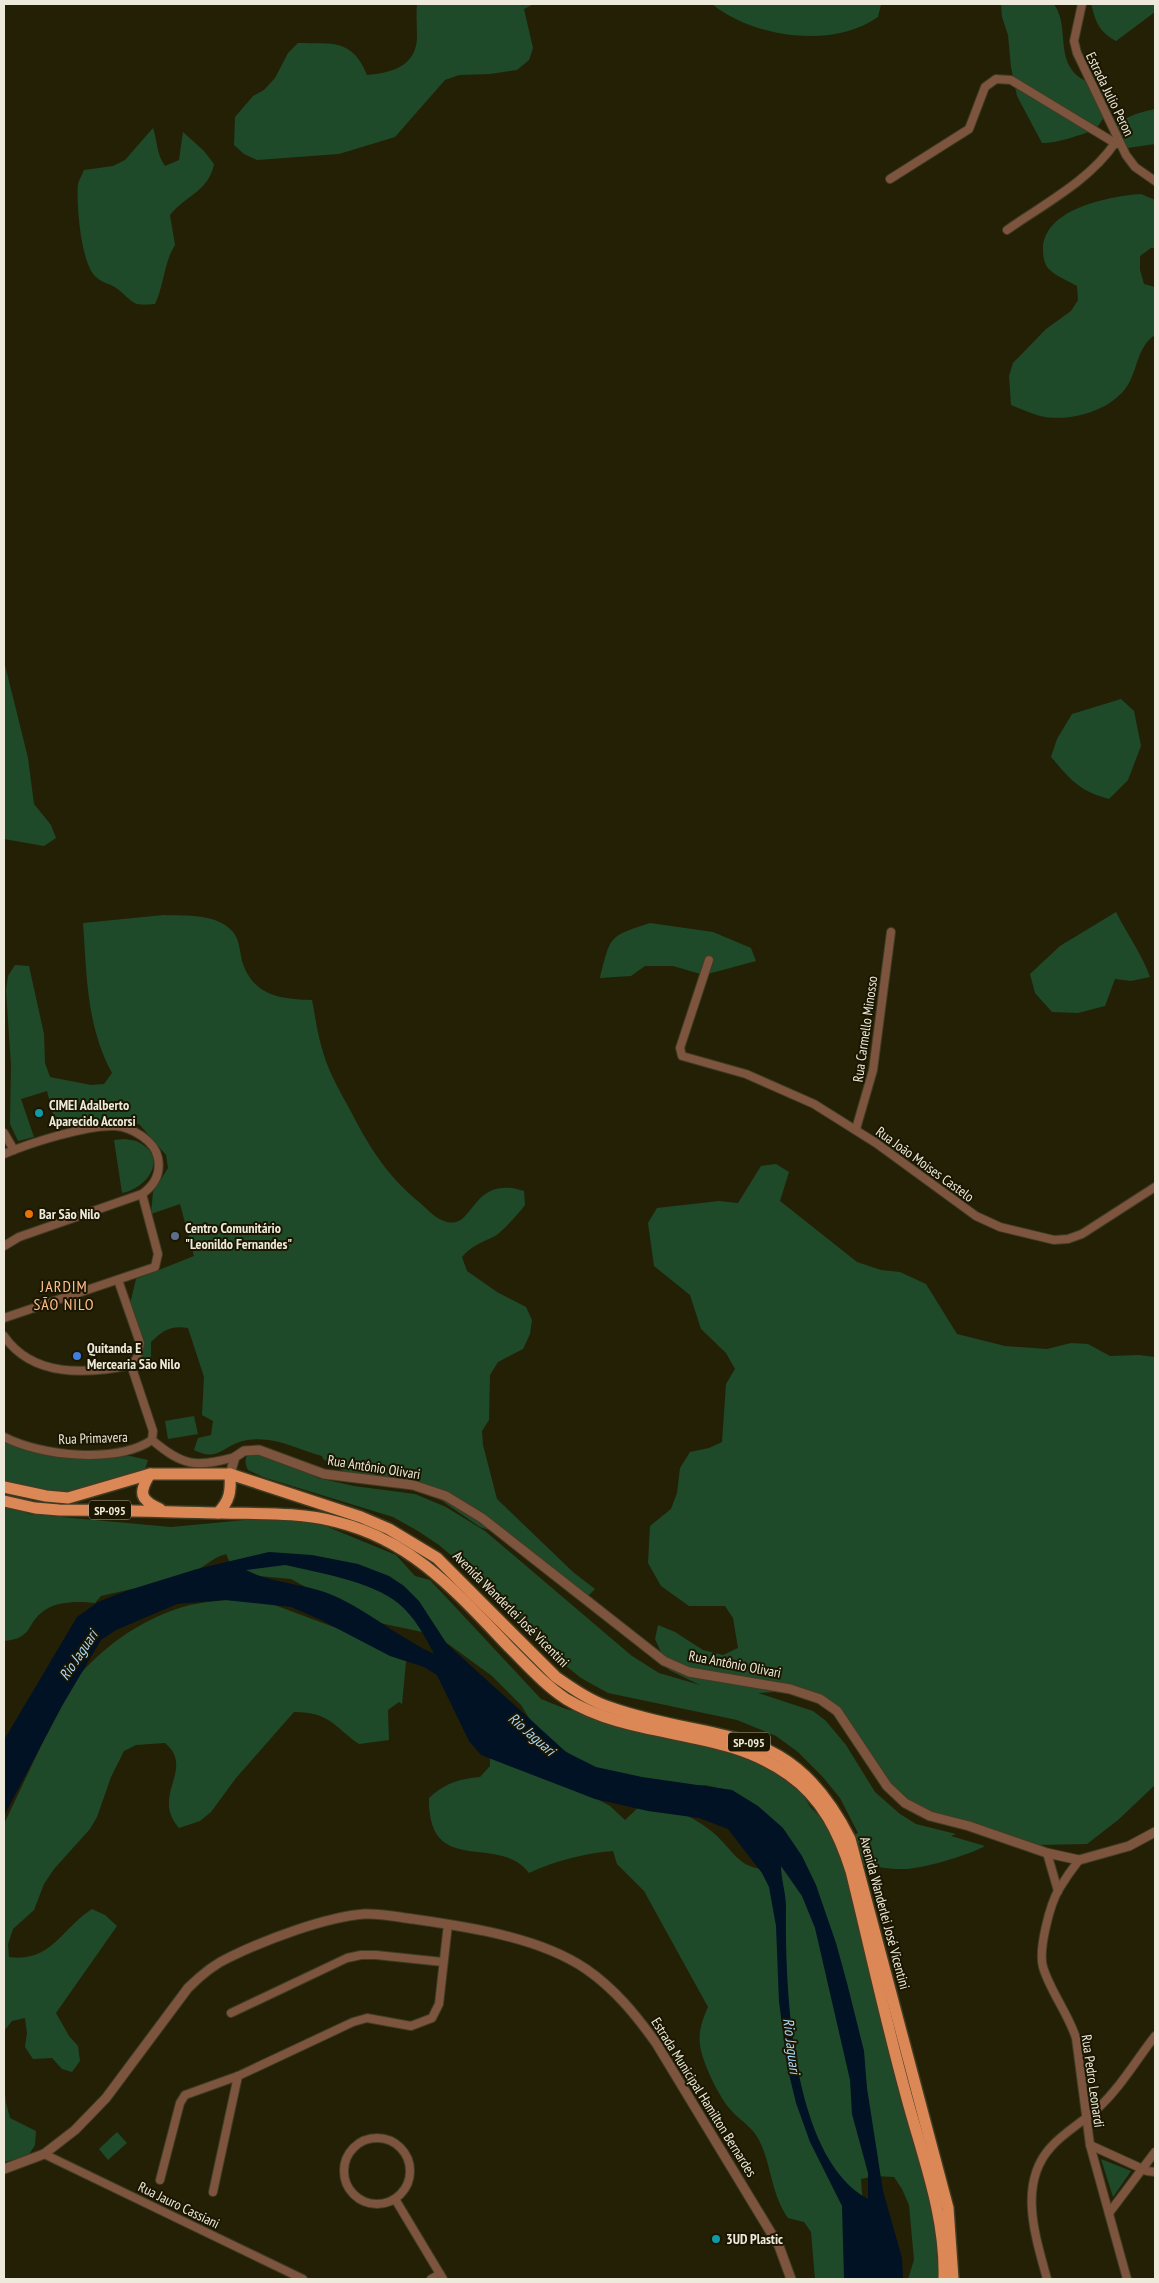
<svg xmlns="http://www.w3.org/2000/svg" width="1159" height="2283" viewBox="0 0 1159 2283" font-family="'PT Sans Narrow',sans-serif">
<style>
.green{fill:#1e4a29}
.water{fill:#001224;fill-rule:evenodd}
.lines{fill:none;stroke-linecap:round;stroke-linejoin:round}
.minor-casing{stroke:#403c24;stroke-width:10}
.tertiary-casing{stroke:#403c24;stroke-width:11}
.primary-casing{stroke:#403c24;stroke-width:14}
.minor{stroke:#7d543d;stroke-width:8}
.tertiary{stroke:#7d543d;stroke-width:9}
.primary{stroke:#db8756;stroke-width:11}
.culture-dot{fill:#0f9aa8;stroke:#1b1600;stroke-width:2}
.food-dot{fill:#e8710a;stroke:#1b1600;stroke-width:2}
.service-dot{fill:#5c6f8a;stroke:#1b1600;stroke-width:2}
.shop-dot{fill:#3f7fe0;stroke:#1b1600;stroke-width:2}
.labels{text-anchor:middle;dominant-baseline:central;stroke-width:4;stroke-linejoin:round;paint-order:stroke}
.shield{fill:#1b1600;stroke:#aeaa99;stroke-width:1}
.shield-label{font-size:12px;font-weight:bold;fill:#edeadb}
.street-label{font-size:14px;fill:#edeadb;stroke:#1b1600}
.poi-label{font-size:14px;font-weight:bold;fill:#edeadb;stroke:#1b1600;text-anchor:start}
.water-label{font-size:15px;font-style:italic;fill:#a9d6f9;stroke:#1b1600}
.quarter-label{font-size:16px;letter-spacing:1px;fill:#ffc08b;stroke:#1b1600}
</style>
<rect width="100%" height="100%" fill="#242006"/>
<g class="green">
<path d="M 417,4 L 534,4 L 524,9 L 533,48 L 529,60 L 517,70 L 490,74 L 459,75 L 445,80 L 395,137 L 339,154 L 257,160 L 244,154 L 234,145 L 235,117 L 253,96 L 264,90 L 275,78 L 288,53 L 298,43 C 332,44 352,38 367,75 C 392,73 417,66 417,36 C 417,25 416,15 417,4 Z"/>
<path d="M 712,4 L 881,4 L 878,17 C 833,49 754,38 712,4 Z"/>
<path d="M 1001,4 L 1054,4 C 1068,24 1058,51 1072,70 C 1083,86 1100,78 1106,102 C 1109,113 1101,122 1095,130 C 1079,135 1059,143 1042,143 L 1017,96 L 1011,67 L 1008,35 L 1002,17 Z"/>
<path d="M 1091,4 L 1155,4 L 1155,12 L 1116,41 C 1098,31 1096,22 1091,4 Z"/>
<path d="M 1155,109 L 1155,144 L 1120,149 L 1110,139 C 1118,117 1134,114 1155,109 Z"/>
<path d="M 153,128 C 158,143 156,153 165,166 L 179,160 L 183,132 L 204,151 L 214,164 C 209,191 186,195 170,215 L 175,245 C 164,262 164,286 155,304 C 133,306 135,304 119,290 C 112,284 102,283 96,277 C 81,265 76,203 78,184 C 79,180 82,175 84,170 L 113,166 L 125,160 Z"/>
<path d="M 1141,194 L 1155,200 L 1155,248 L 1151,248 L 1140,256 L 1140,270 L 1144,284 L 1155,287 L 1155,335 C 1139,345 1138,365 1130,381 C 1116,410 1070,423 1040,416 C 1030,413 1021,409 1011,405 L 1009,376 L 1013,363 L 1046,329 L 1071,311 L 1078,300 L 1077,286 C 1069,281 1057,277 1050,270 C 1044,265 1043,256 1043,249 C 1044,208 1111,196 1141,194 Z"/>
<polygon points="4,661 28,758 34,804 51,825 56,838 44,846 4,839"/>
<path d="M 1121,699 L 1134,711 L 1141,746 L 1128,780 L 1109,799 C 1079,791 1071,780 1051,757 L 1057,739 L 1072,714 Z"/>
<path d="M 1116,912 C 1127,934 1142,954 1150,977 L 1131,981 L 1115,979 L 1105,1006 L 1078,1013 L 1052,1012 L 1035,993 L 1030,974 L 1060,946 Z"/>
<path d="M 164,915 C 185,916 217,913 233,932 C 239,939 240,951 242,961 C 253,996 280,999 312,1000 C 315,1015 317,1031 321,1045 C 327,1069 338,1088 349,1108 C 368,1145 386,1175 419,1202 C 427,1209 437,1220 447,1222 C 475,1229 471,1174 524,1191 L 525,1205 C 520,1212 502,1232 495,1236 C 481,1243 472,1245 462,1257 L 467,1271 L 497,1292 L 526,1307 L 532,1320 L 530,1334 L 523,1349 L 498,1362 L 490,1375 L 489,1420 L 482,1431 L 483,1445 L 497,1499 L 573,1572 L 595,1589 L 586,1598 L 495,1532 L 480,1527 L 432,1494 L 419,1489 L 347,1473 L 323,1459 L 322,1456 C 296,1449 272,1434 243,1441 C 221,1447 218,1462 194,1450 L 198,1438 L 211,1435 L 213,1421 L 202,1415 L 204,1377 L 188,1328 C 171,1325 163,1330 151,1342 L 151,1359 L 137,1362 L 143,1345 L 130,1304 L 136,1279 L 194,1256 L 180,1204 L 151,1214 L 153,1192 L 168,1168 L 166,1155 L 139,1124 L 69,1129 L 56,1125 L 47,1091 L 21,1099 L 34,1137 L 18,1141 L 10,1124 L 11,1065 L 6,990 L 8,976 L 15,965 L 29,966 L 44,1034 L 45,1063 L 50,1077 L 91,1085 L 104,1084 L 112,1073 C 86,1025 87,975 83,923 Z"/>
<path d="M 650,923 L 713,932 L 751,948 L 756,961 L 704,975 L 673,966 L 645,966 L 631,976 L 600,978 C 611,935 608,937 650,923 Z"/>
<path d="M 125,1139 C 130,1140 136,1140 140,1143 C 169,1159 146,1189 122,1193 L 114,1140 Z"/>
<path d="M 776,1164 L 789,1172 L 780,1201 L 857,1262 L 881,1270 L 900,1272 L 926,1284 L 957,1334 L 1005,1346 L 1047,1349 L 1071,1343 L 1088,1344 L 1110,1356 L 1139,1355 L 1155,1357 L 1155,1785 L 1118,1820 L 1087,1844 L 1037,1845 L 932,1815 L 893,1794 L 840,1719 L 806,1696 L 775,1692 L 758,1693 L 813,1711 L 826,1721 L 846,1745 L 875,1792 L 900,1814 L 916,1824 L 956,1834 L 951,1836 L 985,1846 C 969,1855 925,1868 906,1869 C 887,1870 871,1864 854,1865 L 937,2175 L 940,2279 L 908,2279 L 914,2260 L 909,2205 L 902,2189 L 894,2177 L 875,2176 L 861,2179 L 868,2279 L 815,2279 L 811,2232 L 804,2222 L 788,2218 C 771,2194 772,2166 759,2140 C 753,2127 739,2120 730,2109 C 719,2097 701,2060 700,2044 C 698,2032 703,2018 708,2007 L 644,1891 L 617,1864 L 613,1851 C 586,1853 554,1861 529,1873 C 498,1832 428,1879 429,1798 C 445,1783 459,1779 480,1777 L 490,1766 L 490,1752 L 597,1799 L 610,1806 L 625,1820 L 643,1803 C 667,1808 683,1811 703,1825 C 736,1846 735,1877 782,1867 L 728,1790 L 705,1785 L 665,1787 L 587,1766 L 552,1742 L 529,1718 L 521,1705 L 492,1676 L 436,1635 L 366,1620 L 291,1579 L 259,1576 L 232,1567 L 226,1554 C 211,1558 203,1569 189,1574 C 161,1584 130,1589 101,1596 L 95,1603 C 81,1601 57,1601 45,1610 C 25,1623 35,1638 4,1641 L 4,1499 L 28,1514 L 171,1527 L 299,1515 L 396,1555 L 415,1576 L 430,1580 L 541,1699 L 566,1709 L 714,1744 L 771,1769 L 803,1795 L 811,1808 L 844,1840 L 858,1833 L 840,1798 L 822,1776 L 798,1752 L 776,1736 L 737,1720 L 608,1693 L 581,1678 L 560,1661 L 465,1567 L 439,1545 L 418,1531 L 393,1517 L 263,1477 L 248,1470 C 242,1458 247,1452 260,1450 L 318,1478 L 354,1486 L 415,1494 L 446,1507 L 485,1531 L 632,1656 L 659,1673 L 700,1685 L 669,1670 L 655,1639 L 658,1625 L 675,1632 L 703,1650 L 723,1655 L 738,1648 L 733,1618 L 725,1606 L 689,1606 L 661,1586 L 648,1563 L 650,1526 L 671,1509 L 677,1493 L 680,1468 L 690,1452 L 709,1448 L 722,1442 L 726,1384 L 735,1369 L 726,1353 L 701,1329 L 690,1295 L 654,1266 L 648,1223 L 657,1208 L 719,1201 L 738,1203 L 761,1166 Z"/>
<polygon points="194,1416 198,1434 168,1439 165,1421"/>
<polygon points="4,1437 16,1443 104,1457 130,1456 148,1460 144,1472 65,1495 4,1483"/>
<path d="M 247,1598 L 261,1600 L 409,1655 L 406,1662 L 402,1704 L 399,1702 L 388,1710 L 389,1740 L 359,1744 C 333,1726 330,1712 294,1712 L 236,1778 L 211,1812 L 200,1821 L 179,1828 C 150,1795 196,1769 165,1743 L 136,1745 L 124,1751 L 111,1777 L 97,1817 L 90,1829 L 54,1869 L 44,1884 L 34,1910 L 13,1929 L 8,1944 L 9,1957 C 51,1963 62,1928 92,1909 L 105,1915 L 117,1926 L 56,2013 L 69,2036 L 78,2046 L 80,2061 L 72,2072 L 62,2069 L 52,2058 L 33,2059 L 25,2047 L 27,2033 L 25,2018 L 12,2021 L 4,2031 L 4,1824 L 67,1691 C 95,1651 142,1617 190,1605 C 209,1601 228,1600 247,1598 Z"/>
<polygon points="4,2083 6,2103 10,2118 36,2131 35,2145 28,2156 4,2162"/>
<polygon points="117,2132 127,2143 108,2160 99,2149"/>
<polygon points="1101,2159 1131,2171 1113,2197"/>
</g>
<path class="water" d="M 269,1552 L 312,1555 L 358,1564 L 389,1576 L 404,1586 L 419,1601 L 447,1644 L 566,1752 L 596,1767 L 642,1777 L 732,1790 L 758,1806 L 783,1828 L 802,1856 L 816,1885 L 836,1943 L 847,1983 L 864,2051 L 867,2088 L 883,2191 L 902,2258 L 903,2279 L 844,2279 L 842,2206 L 810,2142 L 796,2103 L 788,2070 L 779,2002 L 776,1926 L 769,1887 L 762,1873 L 728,1829 L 699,1818 L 648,1811 L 595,1799 L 481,1755 L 469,1741 L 437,1675 L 424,1667 L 390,1656 L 321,1620 L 291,1607 L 225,1600 L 177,1604 L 116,1630 L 101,1640 L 62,1706 L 4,1816 L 4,1740 L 77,1617 L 98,1602 L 126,1591 L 197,1569 ZM 285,1565 C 316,1572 373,1582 398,1603 C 414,1616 425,1636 434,1654 C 402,1639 373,1615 341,1599 C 311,1583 275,1585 246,1570 ZM 781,1866 L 802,1896 L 815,1928 L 850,2080 L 852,2114 L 868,2173 L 868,2199 C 790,2157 785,1985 786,1907 C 786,1893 781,1879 781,1866 Z"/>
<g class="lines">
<g class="minor-casing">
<g id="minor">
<polyline points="1082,4 1074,41 1077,53 1126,155 1135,167 1155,181"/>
<polyline points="890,179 969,129 985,87 996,79 1011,80 1115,143"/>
<path d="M 1007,230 C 1044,204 1089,181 1115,143 L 1118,144"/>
<polyline points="709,960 680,1048 682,1056 746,1074 814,1104 876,1143 976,1216 1000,1227 1054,1240 1068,1239 1082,1234 1155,1187"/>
<polyline points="856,1129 873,1070 891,932"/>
<polyline points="4,1133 14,1150"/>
<path d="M 4,1154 C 30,1143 86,1125 115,1126 C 132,1127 155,1141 158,1158 C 161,1174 155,1185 142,1194 L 19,1237 L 4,1246"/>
<polyline points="118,1280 140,1343 137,1358 131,1365"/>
<polyline points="4,1318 155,1267 158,1254 142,1194"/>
<path d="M 4,1336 C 33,1378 87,1374 131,1365"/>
<polyline points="131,1365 153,1431 152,1440"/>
<path d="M 4,1437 C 41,1456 116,1464 152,1440"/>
<path d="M 152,1440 C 183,1466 195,1468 235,1457"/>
<polyline points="1047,1853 1058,1891"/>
<path d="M 1079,1860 C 1072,1869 1065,1879 1059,1889 C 1050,1904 1038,1950 1043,1967 C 1050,1991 1068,2013 1076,2038 L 1090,2145 L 1127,2279"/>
<polyline points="231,2013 347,1958 361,1955 376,1955 443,1962"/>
<circle cx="377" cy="2171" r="33"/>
<polyline points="1090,2145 1147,2171 1155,2172"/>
<polyline points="44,2154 303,2279"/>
<polyline points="160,2180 180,2103 185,2095 238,2076 353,2022 367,2018 411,2026 432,2018 439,2004 448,1924"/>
<polyline points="213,2192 238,2076"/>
<polyline points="395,2199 443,2279"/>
<polyline points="1109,2213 1155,2152"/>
<polyline points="431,2279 440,2274"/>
<path d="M 1047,2279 C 1036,2238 1017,2184 1051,2147 C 1064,2132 1083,2122 1098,2108 C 1120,2088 1137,2059 1155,2036"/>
</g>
</g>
<g class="tertiary-casing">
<g id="tertiary">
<polyline points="230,1474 235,1457 244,1451 259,1450 324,1474 413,1485 446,1496 482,1518 664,1661 689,1672 790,1689 820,1699 837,1711 887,1786 905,1803 930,1816 969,1826 1047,1853 1079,1860 1129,1846 1155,1832"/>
<path d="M 4,2169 L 44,2154 L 75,2130 L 106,2098 L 188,1988 C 200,1976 214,1964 230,1957 C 265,1940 325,1917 364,1914 C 380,1913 397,1917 413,1919 C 468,1927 539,1937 586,1969 C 615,1989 636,2015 656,2043 L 779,2246 L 791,2279"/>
</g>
</g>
<g class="primary-casing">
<g id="primary">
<path d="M 150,1474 C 138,1493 140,1500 160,1509"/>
<path d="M 4,1487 L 46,1496 L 68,1498 L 150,1474 L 230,1474 L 361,1517 L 389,1529 L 437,1558 L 556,1677 C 573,1689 592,1702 612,1708 C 719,1745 790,1719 850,1839 L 948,2208 L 953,2279"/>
<path d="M 4,1501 L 35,1508 L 59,1510 C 113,1510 167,1512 222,1513 C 260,1514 300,1512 337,1522 C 414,1541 459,1595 511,1649 C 529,1667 545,1685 566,1699 C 635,1741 723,1727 789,1775 C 822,1798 839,1833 851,1871 C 869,1944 885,2018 905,2091 C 921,2153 946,2214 944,2279"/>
<path d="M 218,1513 C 230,1500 231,1492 230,1474"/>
</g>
</g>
<use href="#minor" class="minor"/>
<use href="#tertiary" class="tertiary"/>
<use href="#primary" class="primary"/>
</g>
<g class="culture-dot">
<circle cx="39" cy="1113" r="5"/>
<circle cx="716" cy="2239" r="5"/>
</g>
<circle class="food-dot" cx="29" cy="1214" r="5"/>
<circle class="service-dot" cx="175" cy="1236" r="5"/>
<circle class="shop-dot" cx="77" cy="1356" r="5"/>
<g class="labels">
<g class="shield">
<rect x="89" y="1500.5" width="42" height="19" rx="4"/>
<rect x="728" y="1732.5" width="42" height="19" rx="4"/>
</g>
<g class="shield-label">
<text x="110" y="1510">SP-095</text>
<text x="749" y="1742">SP-095</text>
</g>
<g class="street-label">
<text transform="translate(1110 94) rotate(64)">Estrada Julio Peron</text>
<text transform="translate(865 1029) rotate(-82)">Rua Carmello Minosso</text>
<text transform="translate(925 1164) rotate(36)">Rua João Moises Castelo</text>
<text transform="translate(93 1438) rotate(-2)">Rua Primavera</text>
<text transform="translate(374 1467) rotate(9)">Rua Antônio Olivari</text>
<text transform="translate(511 1609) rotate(45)">Avenida Wanderlei José Vicentini</text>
<text transform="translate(735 1664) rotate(11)">Rua Antônio Olivari</text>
<text transform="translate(885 1913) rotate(75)">Avenida Wanderlei José Vicentini</text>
<text transform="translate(1093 2081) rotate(82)">Rua Pedro Leonardi</text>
<text transform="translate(704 2097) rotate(58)">Estrada Municipal Hamilton Bernardes</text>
<text transform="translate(179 2205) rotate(26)">Rua Jauro Cassiani</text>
</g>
<g class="poi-label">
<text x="49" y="1105">CIMEI Adalberto<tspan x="49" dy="16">Aparecido Accorsi</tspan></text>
<text x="39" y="1214">Bar São Nilo</text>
<text x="185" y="1228">Centro Comunitário<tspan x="185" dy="16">"Leonildo Fernandes"</tspan></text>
<text x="87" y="1348">Quitanda E<tspan x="87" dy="16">Mercearia São Nilo</tspan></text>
<text x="726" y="2239">3UD Plastic</text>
</g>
<g class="water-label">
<text transform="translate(78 1655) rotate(-56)">Rio Jaguari</text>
<text transform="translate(532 1734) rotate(41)">Rio Jaguari</text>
<text transform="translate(792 2046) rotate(83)">Rio Jaguari</text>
</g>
<g class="quarter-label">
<text x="64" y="1286">JARDIM<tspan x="64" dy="18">SÃO NILO</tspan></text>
</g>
</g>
<rect width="1159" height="2283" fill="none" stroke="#edeadb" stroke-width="10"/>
</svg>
